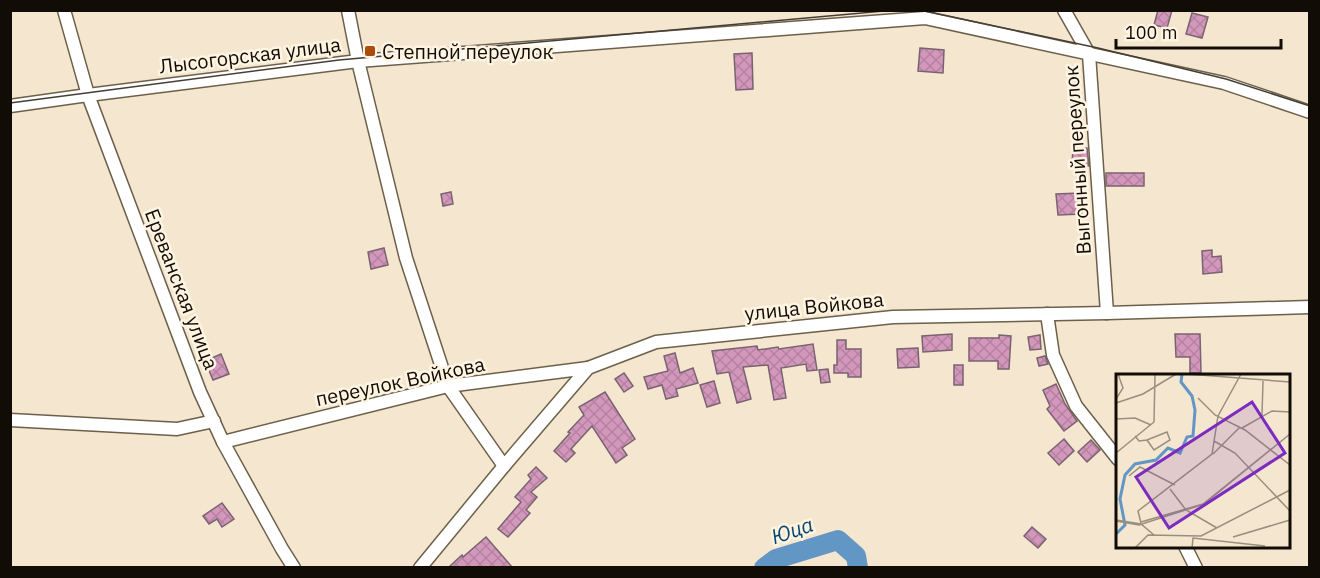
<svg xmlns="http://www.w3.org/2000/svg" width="1320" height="578" viewBox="0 0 1320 578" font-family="'IBM Plex Sans',sans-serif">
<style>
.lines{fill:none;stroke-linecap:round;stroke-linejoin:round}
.river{stroke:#6296c4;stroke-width:20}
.building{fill:url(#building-cross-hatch);stroke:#796370;stroke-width:1.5}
.street-casing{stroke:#6c604b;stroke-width:15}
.street{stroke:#fff;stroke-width:12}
.tram{stroke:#453e34;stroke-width:1.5}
.poi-dot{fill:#ad4b0f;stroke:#fff4e1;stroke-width:2}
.labels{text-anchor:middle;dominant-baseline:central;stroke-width:5;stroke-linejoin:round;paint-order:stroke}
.poi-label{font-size:20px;fill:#110c05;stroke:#fff4e1;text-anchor:start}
.street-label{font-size:20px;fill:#110c05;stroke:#fff4e1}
.water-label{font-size:21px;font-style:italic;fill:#084773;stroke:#fff4e1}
.inset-river{fill:none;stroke:#6296c4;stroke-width:3}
.inset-road{fill:none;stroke:#998f7e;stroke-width:1.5}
.view{fill:#7b2cbf;fill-opacity:0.15;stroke:#7b2cbf;stroke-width:3}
.inset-edge{fill:none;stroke:#110c05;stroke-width:3}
</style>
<defs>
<pattern id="building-cross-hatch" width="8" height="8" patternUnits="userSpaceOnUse" patternTransform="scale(1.5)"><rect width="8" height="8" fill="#d497bc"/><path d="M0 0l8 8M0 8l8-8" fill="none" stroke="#b581a0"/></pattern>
</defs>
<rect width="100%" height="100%" fill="#f4e6cf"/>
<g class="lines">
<polyline class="river" points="764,568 776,559 838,540 856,556 858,568"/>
</g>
<g class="building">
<polygon points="1158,10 1172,10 1167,28 1154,25"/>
<polygon points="1192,13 1208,17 1202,38 1186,34"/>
<polygon points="920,48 944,50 943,73 918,71"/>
<polygon points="752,53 753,89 736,90 734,54"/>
<polygon points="1073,148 1087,148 1089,166 1072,165"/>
<rect x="1106" y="173" width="38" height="13"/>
<polygon points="451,192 453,204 443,206 441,194"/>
<polygon points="1080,193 1082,214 1058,215 1056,194"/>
<polygon points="384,248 388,265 371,269 368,252"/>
<polygon points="1212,250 1212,257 1221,256 1222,272 1203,274 1202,251"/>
<polygon points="952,334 952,350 923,352 922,336"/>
<polygon points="1175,334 1200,334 1201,373 1190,373 1190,357 1176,357"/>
<polygon points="999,335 1011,336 1009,369 998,369 998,361 969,361 969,338 999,338"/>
<polygon points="1040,335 1041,349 1030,350 1028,337"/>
<polygon points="837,340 846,340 846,349 861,349 861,377 848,377 848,373 834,373 834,365 837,365"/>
<polygon points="813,344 817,370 807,371 806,364 781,368 786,398 774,400 768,365 743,367 751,399 737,403 729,372 717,374 712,351 757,346 758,350 778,347 779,349"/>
<polygon points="918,348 919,367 898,368 897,349"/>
<polygon points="675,353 680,373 693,368 698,383 676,389 678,396 666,399 662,385 648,389 644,377 668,371 664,356"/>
<polygon points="221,354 229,374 213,380 205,361"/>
<polygon points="1045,356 1048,364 1039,366 1037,358"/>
<rect x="954" y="365" width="9" height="20"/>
<polygon points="828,369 830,382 821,383 819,370"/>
<polygon points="624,373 633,386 624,392 615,379"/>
<polygon points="714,381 720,403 707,407 700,385"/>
<polygon points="1056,384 1065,404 1077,421 1064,431 1047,409 1050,406 1043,390"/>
<polygon points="605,392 635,439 622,448 627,455 616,463 592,426 571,449 575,453 566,462 554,451 570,433 568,432 584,415 579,407"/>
<polygon points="1064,439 1074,451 1059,465 1048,453"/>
<polygon points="1091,440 1100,450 1087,462 1078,452"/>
<polygon points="536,467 547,478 531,492 537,497 526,510 530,513 508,537 498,529 521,502 515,497 531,479 528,475"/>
<polygon points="222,503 234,519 222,527 217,519 209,524 203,516"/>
<polygon points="1032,527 1046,539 1038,548 1024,536"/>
<polygon points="486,537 512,567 449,567 462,555 463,557"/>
</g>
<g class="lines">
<g class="street-casing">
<g id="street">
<polyline points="64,10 88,95 200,392 223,442 282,549 294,568"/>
<polyline points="348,10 358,61 406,258 448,386 504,466"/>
<polyline points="1064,10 1089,54 1107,313"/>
<polyline points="10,106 88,95 358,61 925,18 1224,83 1310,112"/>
<polyline points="1047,314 1053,355 1076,406 1118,459"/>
<polyline points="10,420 177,429 214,421"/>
<polyline points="223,442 448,386 588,368"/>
<polyline points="1185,546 1196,568"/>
<polyline points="420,568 504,466 588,368 656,342 893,317 1107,313 1310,307"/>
</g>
</g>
<use href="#street" class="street"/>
<g class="tram">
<polyline points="920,10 1098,48 1226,79 1310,106"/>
<polyline points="10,103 339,60 895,10"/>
</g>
</g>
<rect class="poi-dot" x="364" y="45" width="12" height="12" rx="3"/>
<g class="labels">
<g class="poi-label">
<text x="382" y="51">Степной переулок</text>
</g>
<g class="street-label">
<text transform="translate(250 55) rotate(-7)">Лысогорская улица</text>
<text transform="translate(1077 160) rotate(-94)">Выгонный переулок</text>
<text transform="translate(182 289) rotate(69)">Ереванская улица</text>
<text transform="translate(814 306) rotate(-6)">улица Войкова</text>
<text transform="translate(400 381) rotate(-12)">переулок Войкова</text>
</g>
<g class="water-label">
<text transform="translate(792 530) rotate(-19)">Юца</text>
</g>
</g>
<g transform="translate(1116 374)">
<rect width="174" height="174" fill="#f4e6cf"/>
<path class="inset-river" d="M 0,160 L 9,151 L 4,125 L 9,101 L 19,90 L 40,86 L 52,74 L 64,79 L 71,63 L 77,62 L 79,36 L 76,22 L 65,8 L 66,0"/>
<path class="inset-road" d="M 71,0 L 174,8M 82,24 L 99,41 L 129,56 L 174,91M 0,25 L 7,14 L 2,0M 0,29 L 27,20 L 60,0M 146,41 L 147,7M 0,45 L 19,44 L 35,51M 126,54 L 156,37 L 174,38M 19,62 L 23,67 L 31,66 L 51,58 L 54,66 L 38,76 L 31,66M 98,67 L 119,79 L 174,137M 0,79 L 38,48 L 39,0M 97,80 L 124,53M 13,102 L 24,93 L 59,111M 54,115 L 70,136 L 101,154M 0,146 L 25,150 L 38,161M 0,147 L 23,151 L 88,130 L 174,60M 25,148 L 87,130 L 174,60M 25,149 L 22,137 L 96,80 L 102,42 L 125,0M 117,163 L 174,146M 19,174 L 32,161 L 85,162 L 174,116M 76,174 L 77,164 L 149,172"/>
<path class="view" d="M 136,28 L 169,79 L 53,154 L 20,103 Z"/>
<rect width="174" height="174" class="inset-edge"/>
</g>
<rect width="1320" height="578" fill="none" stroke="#110c05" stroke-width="24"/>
<path d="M1116 39v9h165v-9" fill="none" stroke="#110c05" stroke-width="3"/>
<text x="1125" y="39" font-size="18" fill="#110c05" stroke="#fff4e1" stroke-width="4.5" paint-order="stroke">100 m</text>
</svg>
